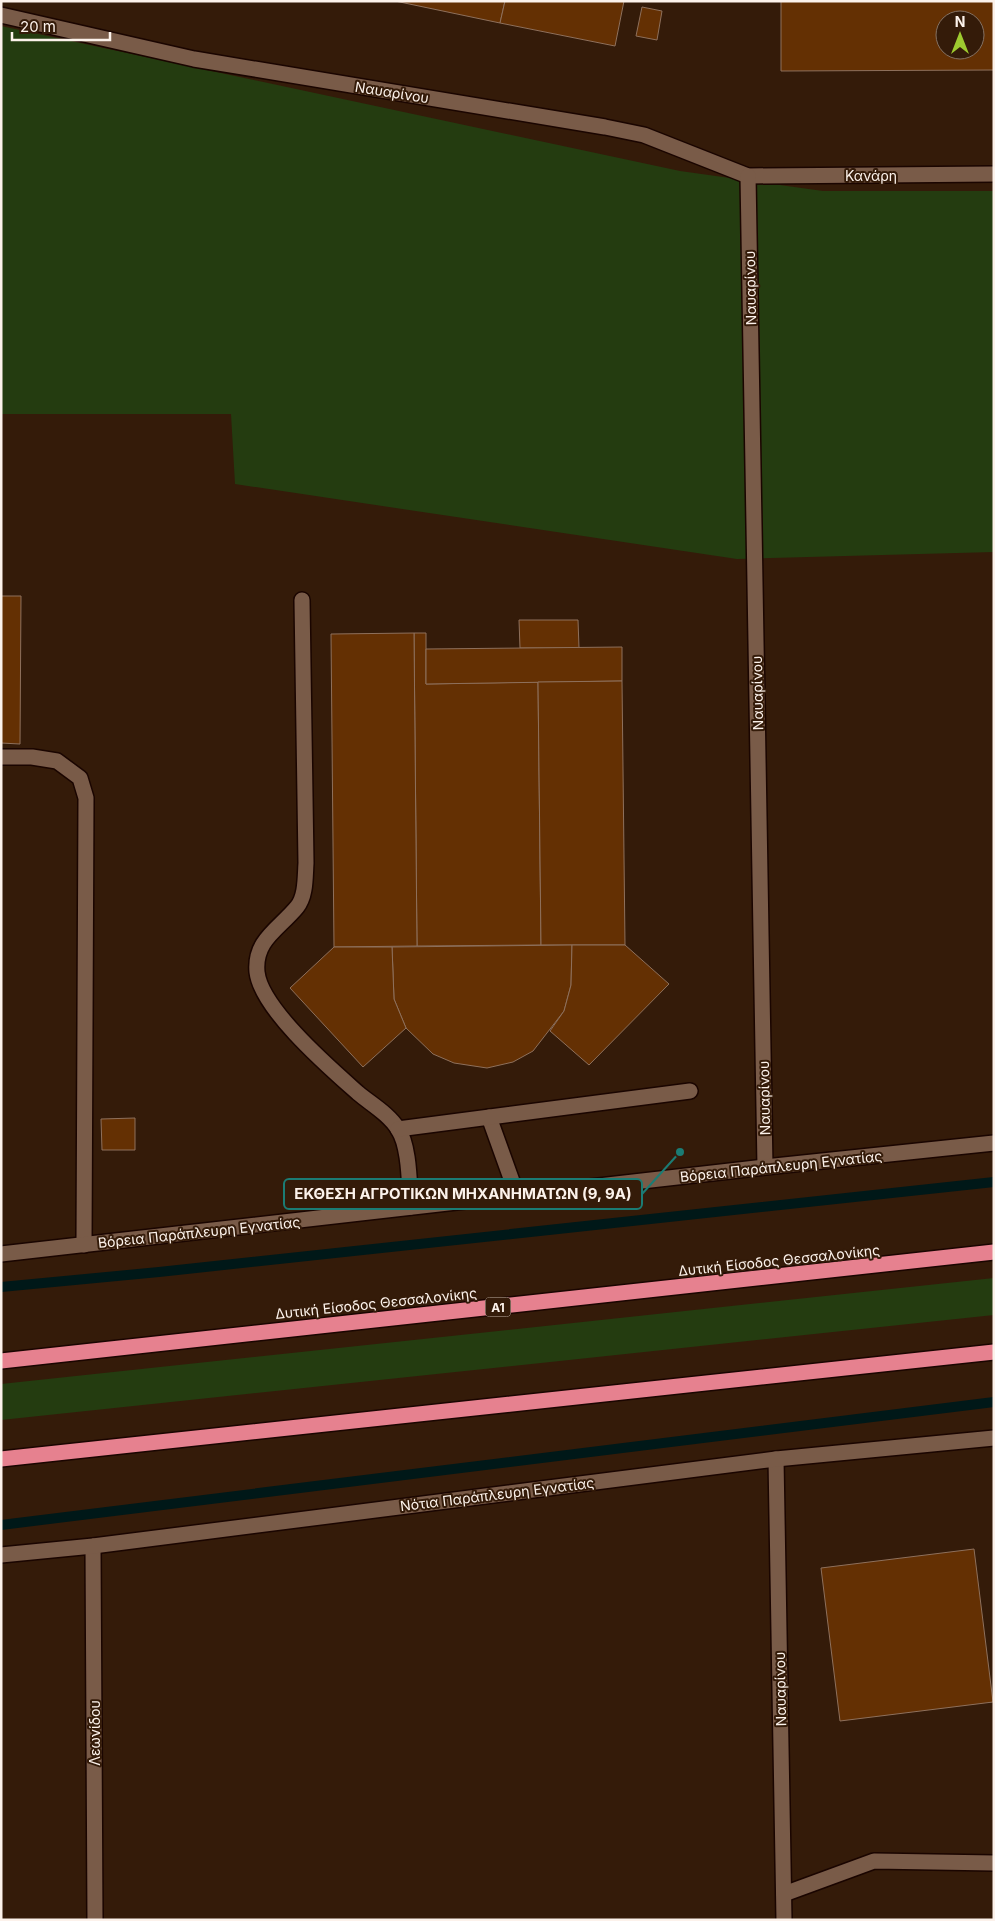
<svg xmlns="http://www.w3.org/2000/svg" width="995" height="1921" viewBox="0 0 995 1921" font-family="Inter,sans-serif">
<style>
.green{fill:#243c10}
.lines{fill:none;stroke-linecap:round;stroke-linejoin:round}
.stream{stroke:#001818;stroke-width:10}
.building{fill:#643003;stroke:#8e705c;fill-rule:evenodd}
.service-casing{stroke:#1a0500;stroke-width:18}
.minor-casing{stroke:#1a0500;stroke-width:18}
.motorway-casing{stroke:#1a0500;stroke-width:18}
.service{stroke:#795b48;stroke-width:15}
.minor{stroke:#795b48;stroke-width:15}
.motorway{stroke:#e6818f;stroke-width:15}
.labels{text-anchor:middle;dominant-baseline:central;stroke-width:4;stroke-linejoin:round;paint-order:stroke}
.shield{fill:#341b09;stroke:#c0b2a7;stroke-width:1}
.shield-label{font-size:12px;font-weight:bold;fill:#fcf2eb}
.street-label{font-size:14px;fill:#fcf2eb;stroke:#341b09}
.leader{fill:none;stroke:#1b7c74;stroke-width:2}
.callout-dot{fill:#1b7c74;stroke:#341b09;stroke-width:2}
.callout{fill:#341b09;stroke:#1b7c74;stroke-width:2}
.callout-label{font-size:15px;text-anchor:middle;font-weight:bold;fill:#fcf2eb}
</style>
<rect width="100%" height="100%" fill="#341b09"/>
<g class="green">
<polygon points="1,26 680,171 823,191 994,191 994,552 737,559 235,484 231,414 1,414"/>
<polygon points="994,1278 994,1315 1,1420 1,1384"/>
</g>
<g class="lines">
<g class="stream">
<polyline points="1,1287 159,1272 994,1182"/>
<polyline points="1,1525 994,1402"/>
</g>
</g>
<g class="building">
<polygon points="395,1 505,1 500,23"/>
<polygon points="505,1 624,1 615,46 500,23"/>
<path d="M 781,1 L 994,1 L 994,70 L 781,71 ZM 945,20 L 975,20 L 975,50 L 945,50 Z"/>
<polygon points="642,7 662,11 657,40 636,36"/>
<polygon points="1,596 21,596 20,744 1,743"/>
<polygon points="519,620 578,620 579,648 520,648"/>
<polygon points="414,633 426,633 426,684 538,682 541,945 417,946"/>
<polygon points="414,633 417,946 334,947 331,634"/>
<polygon points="622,647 622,681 426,684 426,649"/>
<polygon points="622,681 625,945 541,945 538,682"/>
<polygon points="572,945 571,985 564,1011 533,1051 513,1062 487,1068 454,1063 433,1054 406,1028 394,999 392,947"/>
<polygon points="572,945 625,945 669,984 589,1065 550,1031 564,1011 571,985"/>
<polygon points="334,947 392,947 394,999 406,1028 363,1067 290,988"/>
<polygon points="135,1118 135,1150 102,1150 101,1119"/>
<polygon points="974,1549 993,1702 840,1721 821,1568"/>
</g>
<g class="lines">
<g class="service-casing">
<g id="service">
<path d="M 302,600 L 306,863 C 305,877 306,896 297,907 C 279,929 254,940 257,972 C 261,1009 331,1069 358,1093 C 371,1104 389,1114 398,1129 C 410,1147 409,1185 411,1207"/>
<polyline points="1,757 32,757 57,761 80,778 86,798 84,1245"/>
<polyline points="489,1117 517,1195"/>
<polyline points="398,1129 690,1091"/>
<polyline points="784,1894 874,1861 994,1863"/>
</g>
</g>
<g class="minor-casing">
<g id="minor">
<polyline points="1,15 194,59 605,127 644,135 748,176 994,174"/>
<polyline points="748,176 765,1167"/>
<polyline points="1,1254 765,1167 994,1143"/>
<polyline points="776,1459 784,1920"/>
<polyline points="93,1546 95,1920"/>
<polyline points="1,1555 93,1546 776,1459 994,1438"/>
</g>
</g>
<g class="motorway-casing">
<g id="motorway">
<polyline points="1,1361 994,1252"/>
<polyline points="1,1459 994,1352"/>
</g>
</g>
<use href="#service" class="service"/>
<use href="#minor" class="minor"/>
<use href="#motorway" class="motorway"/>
</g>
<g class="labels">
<rect class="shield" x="485.5" y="1297.5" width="25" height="19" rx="4"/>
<g class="shield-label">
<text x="498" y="1307">Α1</text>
</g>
<g class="street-label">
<text transform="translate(392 92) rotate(9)">Ναυαρίνου</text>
<text x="871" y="175">Κανάρη</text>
<text transform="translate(750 288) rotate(-91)">Ναυαρίνου</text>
<text transform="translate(757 693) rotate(-91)">Ναυαρίνου</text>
<text transform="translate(764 1098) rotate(-91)">Ναυαρίνου</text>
<text transform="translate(781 1166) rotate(-6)">Βόρεια Παράπλευρη Εγνατίας</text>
<text transform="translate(199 1232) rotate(-6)">Βόρεια Παράπλευρη Εγνατίας</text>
<text transform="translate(779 1260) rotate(-6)">Δυτική Είσοδος Θεσσαλονίκης</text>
<text transform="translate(376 1303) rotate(-6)">Δυτική Είσοδος Θεσσαλονίκης</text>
<text transform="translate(497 1494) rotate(-7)">Νότια Παράπλευρη Εγνατίας</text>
<text transform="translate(780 1689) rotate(-91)">Ναυαρίνου</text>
<text transform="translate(94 1733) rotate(-90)">Λεωνίδου</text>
</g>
</g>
<path class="leader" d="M680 1152L642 1194"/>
<circle class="callout-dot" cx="680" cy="1152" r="5"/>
<rect class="callout" x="284" y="1179" width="358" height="30" rx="5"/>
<g class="callout-label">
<text x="463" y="1199">ΕΚΘΕΣΗ ΑΓΡΟΤΙΚΩΝ ΜΗΧΑΝΗΜΑΤΩΝ (9, 9Α)</text>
</g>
<rect width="995" height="1921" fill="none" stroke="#fcf2eb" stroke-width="5"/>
<g transform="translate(960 35)"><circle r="24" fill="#341b09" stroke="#847163"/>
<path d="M0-4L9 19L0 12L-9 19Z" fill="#9eca2f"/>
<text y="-8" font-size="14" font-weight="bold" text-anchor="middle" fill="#fcf2eb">N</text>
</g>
<path d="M12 32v8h98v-8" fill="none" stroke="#fcf2eb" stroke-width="2.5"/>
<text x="20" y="32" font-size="15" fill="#fcf2eb" stroke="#341b09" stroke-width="4" paint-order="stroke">20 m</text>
</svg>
